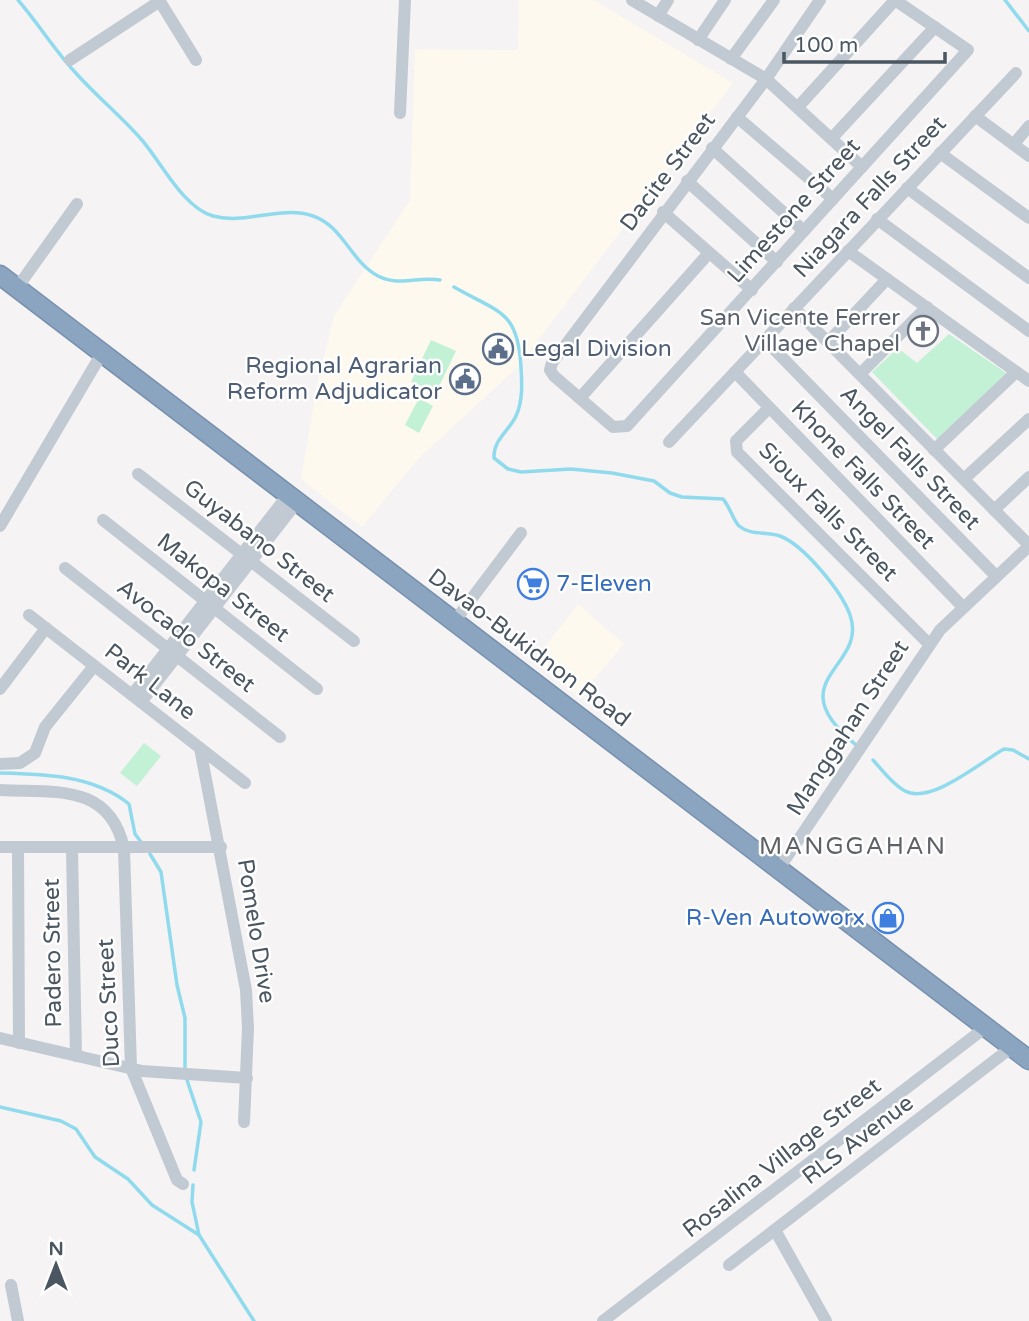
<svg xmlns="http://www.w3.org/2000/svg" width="1029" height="1321" viewBox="0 0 1029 1321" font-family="'Varela Round',sans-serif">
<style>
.commercial{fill:#fdf9ef}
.green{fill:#c3f1d5}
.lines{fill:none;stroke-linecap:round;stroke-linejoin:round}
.stream{stroke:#90daee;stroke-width:3.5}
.highway-casing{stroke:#7690ad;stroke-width:21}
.minor{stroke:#c1cad2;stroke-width:12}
.highway{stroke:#8ba5c1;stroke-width:18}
.labels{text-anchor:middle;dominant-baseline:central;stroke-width:5;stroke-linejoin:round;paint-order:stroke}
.street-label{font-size:23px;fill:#4a5661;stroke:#fff}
.worship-label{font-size:23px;fill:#5b616d;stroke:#fff;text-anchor:end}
.service-label{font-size:23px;fill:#4e5e75;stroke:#fff;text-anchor:start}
.shop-label{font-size:23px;fill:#366cbe;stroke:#fff;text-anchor:start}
.neighbourhood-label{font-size:24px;letter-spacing:2px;fill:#5f6368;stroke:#fff}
</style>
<rect width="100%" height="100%" fill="#f5f3f3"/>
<g class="commercial">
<polygon points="519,0 594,0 733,83 518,367 419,458 362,527 301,479 318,380 334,316 410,200 415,49 518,50"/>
<polygon points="578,604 624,644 579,697 533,661"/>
</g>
<g class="green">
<polygon points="949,334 1006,373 938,440 872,372 898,348 917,363"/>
<polygon points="431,340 456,351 436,393 411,382"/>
<polygon points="419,398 433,406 419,433 405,425"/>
<polygon points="144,743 161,756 137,786 120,773"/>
</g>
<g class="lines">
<g class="stream">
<path d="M 18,0 C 38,23 53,48 74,71 C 95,95 120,115 141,139 C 160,160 183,208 213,216 C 245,225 280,205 313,216 C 343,226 351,262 378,276 C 399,287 419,276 440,280"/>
<polyline points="1005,0 1029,31"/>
<path d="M 454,287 C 499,313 518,310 521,367 C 522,383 523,401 516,416 C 509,431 493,440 494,458 L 508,469 L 521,472 L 571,469 L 612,473 L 654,481 L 670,493 L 682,497 L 723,499 C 730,507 733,520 739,526 C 751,536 767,531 780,536 C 804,545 842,592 850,615 C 869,668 776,679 856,745"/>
<path d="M 873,760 C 882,770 893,785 905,791 C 931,805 982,761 1004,749 L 1013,750 L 1029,759"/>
<path d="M 0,773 C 44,774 93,775 129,804 L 135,834 L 141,842"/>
<polyline points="150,854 161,872 177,985 185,1018 185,1067"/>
<polyline points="187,1080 201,1122 194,1170"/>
<polyline points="0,1107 61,1121 76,1129 95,1157 128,1179 152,1205 199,1235"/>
<polyline points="193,1185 192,1202 199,1235 254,1321"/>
</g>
<g class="highway-casing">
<polyline id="highway" points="0,275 1029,1060"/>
</g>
<g class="minor">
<polyline points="159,0 196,60"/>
<polyline points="632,0 766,79 862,167"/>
<polyline points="820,0 766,79 552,363 550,370 554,376 613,427 627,426 968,50 895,0"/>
<polyline points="658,16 668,0"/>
<polyline points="698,40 725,0"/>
<polyline points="731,59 774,0"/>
<polyline points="70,60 160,1"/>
<polyline points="798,107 895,0"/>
<polyline points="400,113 405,0"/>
<polyline points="975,116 1029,156"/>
<polyline points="737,117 833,199"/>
<polyline points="832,138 935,27"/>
<polyline points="1014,144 1029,126"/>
<polyline points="712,148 804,231"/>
<polyline points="940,153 1029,218"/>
<polyline points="687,181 777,262"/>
<polyline points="907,188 1029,278"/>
<polyline points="663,212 752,290"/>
<polyline points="877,219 1029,331"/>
<polyline points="848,251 1029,381"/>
<polyline points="17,288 77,204"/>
<polyline points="794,308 1029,545"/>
<polyline points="765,340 996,576"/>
<polyline points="828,342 887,279"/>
<polyline points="735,372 963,607"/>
<polyline points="860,374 927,307"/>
<polyline points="580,398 709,253"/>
<polyline points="769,408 736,441 737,452 929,644"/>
<polyline points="669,442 1016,73"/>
<polyline points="934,450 1016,372"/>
<polyline points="138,474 354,641"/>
<polyline points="964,479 1029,419"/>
<polyline points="994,510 1029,477"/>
<polyline points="103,520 317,689"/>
<polyline points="0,526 102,353"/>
<polyline points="65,568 280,737"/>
<polyline points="29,615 245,783"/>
<polyline points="454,622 521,533"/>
<polyline points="0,689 46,628"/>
<polyline points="132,695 288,495"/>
<polyline points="141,702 297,502"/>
<polyline points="200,748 246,990 248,1028 244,1122"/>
<polyline points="0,764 20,763 35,753 45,727 94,666"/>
<path d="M 0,790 C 53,793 110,782 124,849 L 131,1068 L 177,1180 L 183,1184"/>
<polyline points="0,847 221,847"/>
<polyline points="18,848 19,1043"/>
<polyline points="72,849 76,1056"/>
<polyline points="778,870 940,630 1029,546"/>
<polyline points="0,1038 142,1071 247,1078"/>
<polyline points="775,1230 826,1321"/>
<polyline points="729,1265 1012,1047"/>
<polyline points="11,1285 18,1321"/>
<polyline points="603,1321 986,1027"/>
</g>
<use href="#highway" class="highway"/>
</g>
<defs>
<g id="church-ring" transform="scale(1.575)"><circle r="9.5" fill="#fff" stroke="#6b7280" stroke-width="1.5"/><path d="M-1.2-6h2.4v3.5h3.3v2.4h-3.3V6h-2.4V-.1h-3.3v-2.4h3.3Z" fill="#6b7280"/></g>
<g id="civic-ring" transform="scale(1.575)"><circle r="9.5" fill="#fff" stroke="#5c6f8a" stroke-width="1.5"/><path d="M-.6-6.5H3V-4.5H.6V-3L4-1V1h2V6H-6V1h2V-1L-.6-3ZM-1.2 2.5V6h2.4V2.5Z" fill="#5c6f8a"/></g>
<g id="supermarket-ring" transform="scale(1.575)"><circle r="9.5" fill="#fff" stroke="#3f7fe0" stroke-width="1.5"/><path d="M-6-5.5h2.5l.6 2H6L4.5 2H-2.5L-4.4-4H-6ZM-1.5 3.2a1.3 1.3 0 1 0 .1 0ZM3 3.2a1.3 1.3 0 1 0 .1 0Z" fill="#3f7fe0"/></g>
<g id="shop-ring" transform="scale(1.575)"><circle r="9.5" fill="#fff" stroke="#3f7fe0" stroke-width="1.5"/><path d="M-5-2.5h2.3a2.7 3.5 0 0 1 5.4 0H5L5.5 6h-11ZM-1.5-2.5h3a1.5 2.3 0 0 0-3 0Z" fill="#3f7fe0"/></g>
</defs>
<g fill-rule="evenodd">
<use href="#church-ring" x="923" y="331"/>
<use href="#civic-ring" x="498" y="349"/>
<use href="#civic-ring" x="465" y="379"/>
<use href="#supermarket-ring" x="533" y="584"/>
<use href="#shop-ring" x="888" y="918"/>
</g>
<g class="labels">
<g class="street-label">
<text transform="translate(668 172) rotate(-53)">Dacite Street</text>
<text transform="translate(870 197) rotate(-47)">Niagara Falls Street</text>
<text transform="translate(794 211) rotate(-48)">Limestone Street</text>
<text transform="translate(910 458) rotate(46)">Angel Falls Street</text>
<text transform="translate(863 475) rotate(46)">Khone Falls Street</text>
<text transform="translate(828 512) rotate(45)">Sioux Falls Street</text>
<text transform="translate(259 541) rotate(38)">Guyabano Street</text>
<text transform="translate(223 588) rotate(38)">Makopa Street</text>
<text transform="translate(186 636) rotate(38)">Avocado Street</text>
<text transform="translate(529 648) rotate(37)">Davao-Bukidnon Road</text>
<text transform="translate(150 682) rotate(38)">Park Lane</text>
<text transform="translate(848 728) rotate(-57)">Manggahan Street</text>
<text transform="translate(256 931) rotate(81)">Pomelo Drive</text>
<text transform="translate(53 953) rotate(-91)">Padero Street</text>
<text transform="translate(109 1003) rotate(-93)">Duco Street</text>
<text transform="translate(858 1140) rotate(-37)">RLS Avenue</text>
<text transform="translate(782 1158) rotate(-38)">Rosalina Village Street</text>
</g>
<g class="worship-label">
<text x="900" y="318">San Vicente Ferrer<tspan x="900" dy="26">Village Chapel</tspan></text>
</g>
<g class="service-label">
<text x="521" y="349">Legal Division</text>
<text x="442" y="366" text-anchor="end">Regional Agrarian<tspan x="442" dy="26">Reform Adjudicator</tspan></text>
</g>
<g class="shop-label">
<text x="556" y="584">7-Eleven</text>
<text x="865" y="918" text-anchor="end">R-Ven Autoworx</text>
</g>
<g class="neighbourhood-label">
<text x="853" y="846">MANGGAHAN</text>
</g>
</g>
<g transform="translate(56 1265)" stroke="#ffffff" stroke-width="5" paint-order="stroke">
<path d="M0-5L12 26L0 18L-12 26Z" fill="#4a5661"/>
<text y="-10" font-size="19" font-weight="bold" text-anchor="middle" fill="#4a5661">N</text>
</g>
<path d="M784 52v10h161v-10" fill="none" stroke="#4a5661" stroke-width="3.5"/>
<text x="794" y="52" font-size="21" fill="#4a5661" stroke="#ffffff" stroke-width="5" paint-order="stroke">100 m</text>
</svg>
